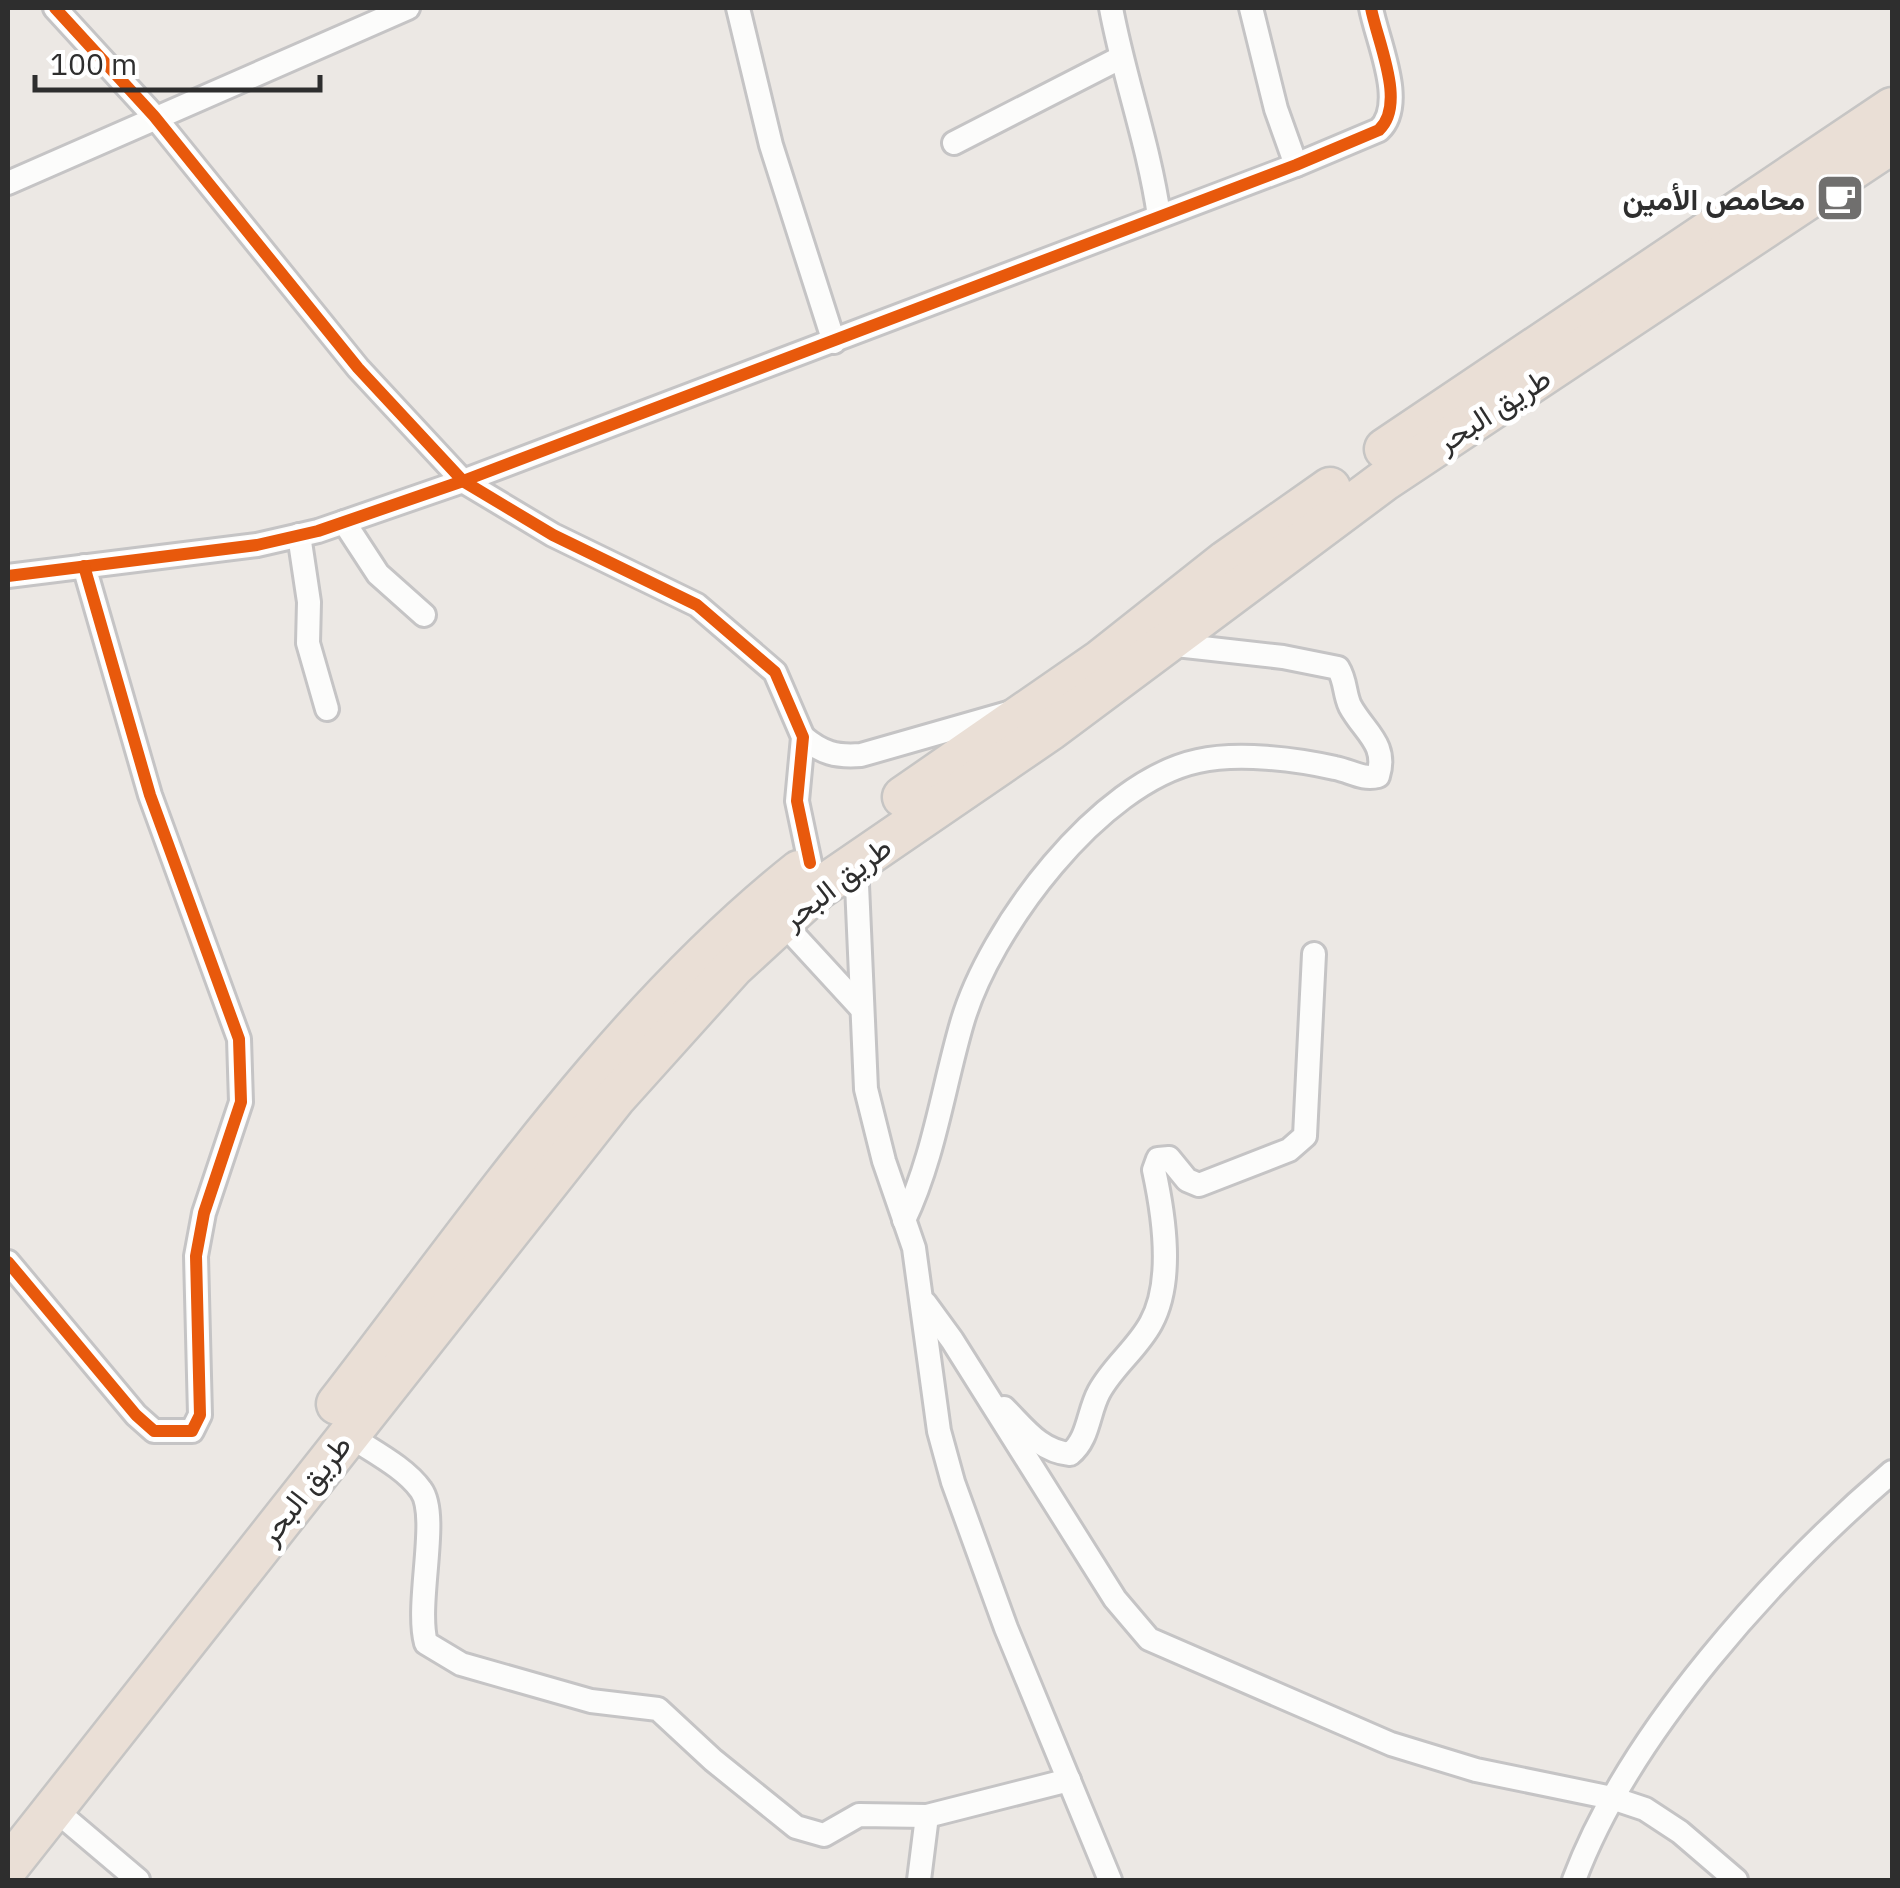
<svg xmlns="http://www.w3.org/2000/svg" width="1900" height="1888" viewBox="0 0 1900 1888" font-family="'IBM Plex Sans',Vazirmatn,sans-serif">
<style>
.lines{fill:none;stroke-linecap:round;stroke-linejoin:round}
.street-casing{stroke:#c5c4c5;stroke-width:28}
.highway-casing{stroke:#c6c5c4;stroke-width:45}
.street{stroke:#fcfcfb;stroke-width:22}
.highway{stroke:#eadfd6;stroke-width:40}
.cycleway-casing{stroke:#fff;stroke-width:19}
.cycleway{stroke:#e8590c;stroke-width:12}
.labels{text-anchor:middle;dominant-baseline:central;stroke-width:10;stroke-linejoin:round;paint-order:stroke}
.poi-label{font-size:30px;font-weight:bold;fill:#2e2e2e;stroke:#fff;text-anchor:end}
.street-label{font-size:30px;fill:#2e2e2e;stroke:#fff}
</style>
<rect width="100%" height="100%" fill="#ece8e4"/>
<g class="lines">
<g class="street-casing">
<g id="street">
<polyline points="55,8 154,116 358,368 463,481 553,535 697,605 775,672 803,737 797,801 810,863"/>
<polyline points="738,8 771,145 834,342"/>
<path d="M 1111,8 C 1124,78 1149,145 1159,216"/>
<polyline points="1251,8 1276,109 1296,165"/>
<polyline points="954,143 1120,58"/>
<polyline points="8,183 408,8"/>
<polyline points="344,522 378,574 424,615"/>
<polyline points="299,535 309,602 308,643 327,709"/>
<path d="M 8,576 L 257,545 L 318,531 L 463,481 L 1296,165 L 1379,130 C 1407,104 1377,41 1371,8"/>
<path d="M 803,737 C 822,753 836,757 861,755 L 1008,713"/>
<polyline points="856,862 866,1089 884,1161 914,1248 939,1431 953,1482 1006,1628 1110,1880"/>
<polyline points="782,922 862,1009"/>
<path d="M 904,1220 C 934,1157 943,1088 962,1023 C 989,929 1099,782 1198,761 C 1238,752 1295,759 1335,768 C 1351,771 1362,780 1378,776 C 1388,744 1364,732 1350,706 C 1344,693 1346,681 1338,668 L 1283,657 L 1167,644"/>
<polyline points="8,1262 136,1415 154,1431 192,1431 200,1415 196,1256 204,1213 241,1102 239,1039 150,795 84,566"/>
<polyline points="925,1303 952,1340 1115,1599 1149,1639 1391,1744 1476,1770 1612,1798 1645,1809 1680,1832 1736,1880"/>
<path d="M 1004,1408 C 1025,1429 1040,1451 1070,1454 C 1089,1439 1088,1412 1099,1392 C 1113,1366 1137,1349 1151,1323 C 1174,1281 1164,1216 1154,1170 L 1158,1159 L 1169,1158 L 1187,1180 L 1199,1185 L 1289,1150 L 1305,1136 L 1314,954"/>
<path d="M 347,1434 C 370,1450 405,1467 421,1490 C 440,1516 415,1603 426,1643 L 461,1664 L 591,1701 L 658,1709 L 713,1760 L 796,1827 L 824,1835 L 859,1815 L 927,1816 L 1069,1780"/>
<polyline points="53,1808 138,1880"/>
<polyline points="919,1880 927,1816"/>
<path d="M 1574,1880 C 1629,1733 1773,1574 1892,1472"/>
</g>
</g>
<g class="highway-casing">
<g id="highway">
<polyline points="1385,449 1892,108"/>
<polyline points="903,797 1101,660 1226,561 1330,488"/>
<path d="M 337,1404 C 478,1222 618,1015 799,871"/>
<polyline points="8,1867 615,1098 733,967 782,922 818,889 1050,730 1385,480 1892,143"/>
</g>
</g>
<use href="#street" class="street"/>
<use href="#highway" class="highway"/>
<g class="cycleway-casing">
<g id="cycleway">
<polyline points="55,8 154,116 358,368 463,481 553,535 697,605 775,672 803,737 797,801 810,863"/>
<path d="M 8,576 L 257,545 L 318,531 L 463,481 L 1296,165 L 1379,130 C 1407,104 1377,41 1371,8"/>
<polyline points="8,1262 136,1415 154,1431 192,1431 200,1415 196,1256 204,1213 241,1102 239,1039 150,795 84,566"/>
</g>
</g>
<use href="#cycleway" class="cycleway"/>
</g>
<defs>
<g id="cafe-square" transform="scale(2.5)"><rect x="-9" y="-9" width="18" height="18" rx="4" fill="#706f6e" stroke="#fff"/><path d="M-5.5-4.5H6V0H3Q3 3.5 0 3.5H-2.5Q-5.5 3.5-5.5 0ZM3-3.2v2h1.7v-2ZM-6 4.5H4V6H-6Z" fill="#fff"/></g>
</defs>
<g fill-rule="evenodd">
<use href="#cafe-square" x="1840" y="198"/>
</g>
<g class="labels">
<g class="poi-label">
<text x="1805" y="198">محامص الأمين</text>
</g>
<g class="street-label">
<text transform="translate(1493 409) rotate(-33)">طريق البحر</text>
<text transform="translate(836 882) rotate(-38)">طريق البحر</text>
<text transform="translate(304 1489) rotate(-52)">طريق البحر</text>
</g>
</g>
<rect width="1900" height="1888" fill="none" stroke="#2e2e2e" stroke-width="20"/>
<path d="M35 75v15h285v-15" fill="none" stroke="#2e2e2e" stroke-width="5"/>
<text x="50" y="75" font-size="30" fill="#2e2e2e" stroke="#ffffff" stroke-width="8" paint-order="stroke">100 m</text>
</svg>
